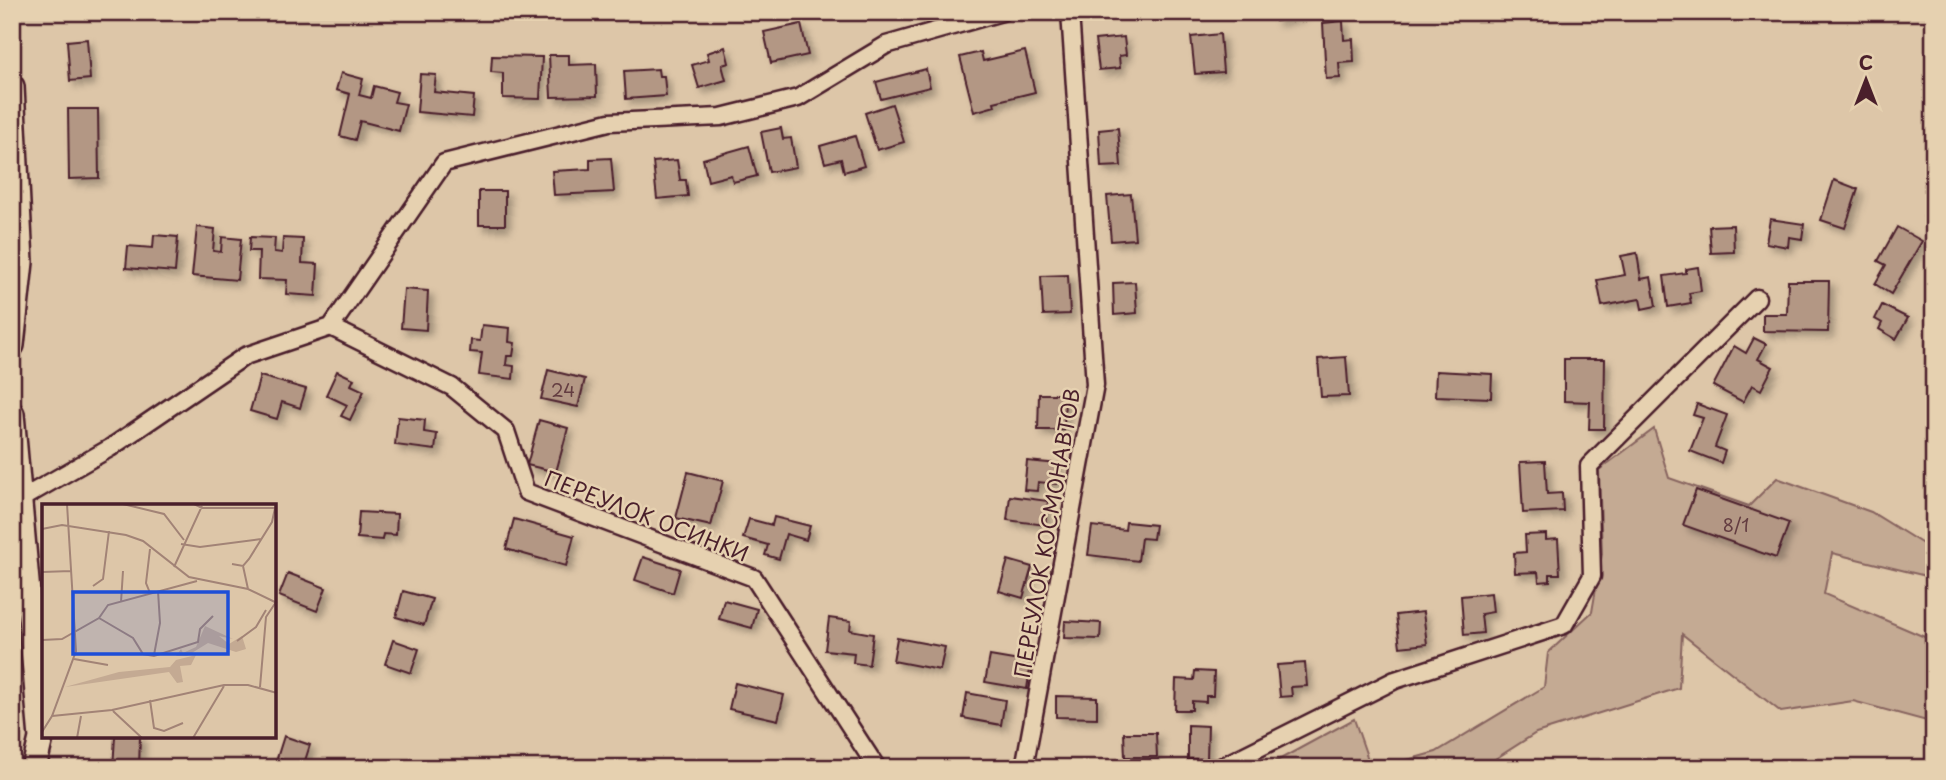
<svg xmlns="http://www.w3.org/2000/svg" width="1946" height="780" viewBox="0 0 1946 780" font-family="'Playpen Sans',sans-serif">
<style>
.green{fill:#c4aa93;stroke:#87645f;stroke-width:2}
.building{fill:#b39784;stroke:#4a1f2b;stroke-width:2;filter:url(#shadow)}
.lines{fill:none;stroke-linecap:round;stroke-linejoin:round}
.street-casing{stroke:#4a1f2b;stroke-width:21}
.secondary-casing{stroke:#4a1f2b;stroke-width:28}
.street{stroke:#e6d1b0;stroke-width:16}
.secondary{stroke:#e6d1b0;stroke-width:23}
.labels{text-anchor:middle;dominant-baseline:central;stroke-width:5;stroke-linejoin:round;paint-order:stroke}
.number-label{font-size:18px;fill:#643d41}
.street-label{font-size:21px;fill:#4a1f2b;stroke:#e6d1b0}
.inset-road{fill:none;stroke:#a28376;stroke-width:2}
.view{fill:#1d4ed8;fill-opacity:0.15;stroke:#1d4ed8;stroke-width:3.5}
.inset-edge{fill:none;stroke:#4a1f2b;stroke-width:3.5}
</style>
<defs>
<filter id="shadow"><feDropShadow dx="5" dy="5" stdDeviation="3.5" flood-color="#0004"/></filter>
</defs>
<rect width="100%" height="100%" fill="#ddc6a8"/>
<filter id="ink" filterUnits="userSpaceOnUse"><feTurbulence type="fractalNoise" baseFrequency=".0143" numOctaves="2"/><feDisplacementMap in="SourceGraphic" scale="14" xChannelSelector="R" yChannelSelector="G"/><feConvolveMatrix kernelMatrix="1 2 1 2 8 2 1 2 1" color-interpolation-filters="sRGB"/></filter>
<g filter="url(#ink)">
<g class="green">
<polygon points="1654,429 1669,478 1749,506 1777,478 1871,512 1934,551 1934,578 1832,553 1824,594 1934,641 1934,723 1853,701 1781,712 1682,634 1679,688 1536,733 1481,768 1378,768 1436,752 1544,687 1548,653 1592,612 1602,554 1599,470"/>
<polygon points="1354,719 1371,768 1276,768 1273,763"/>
</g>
<g class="building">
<polygon points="1274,12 1301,12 1302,14 1276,21"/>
<polygon points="1343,21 1344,40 1353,39 1354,62 1339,63 1340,78 1326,79 1323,23"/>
<polygon points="801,24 808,55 771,63 764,32"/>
<polygon points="1220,34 1223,72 1195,74 1191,37"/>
<polygon points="1124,37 1126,55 1119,56 1120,68 1099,70 1095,40"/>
<polygon points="87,39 90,79 70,81 67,41"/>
<polygon points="725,47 729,63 722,65 726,80 699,88 692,65 709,60 707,53"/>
<polygon points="1025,51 1035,92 994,102 995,106 974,112 960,57 981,52 983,61"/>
<polygon points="549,55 569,55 569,65 596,64 597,96 551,97"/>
<polygon points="492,56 542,57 540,99 503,98 503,73 491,72"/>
<polygon points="658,69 659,76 664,76 666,96 626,99 624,71"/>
<polygon points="926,69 930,87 881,99 876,82"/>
<polygon points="341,73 363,79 359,95 371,98 374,86 397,92 394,102 406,104 399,131 360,121 355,140 340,136 350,94 336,90"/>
<polygon points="420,74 436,75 434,92 474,96 472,117 417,112"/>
<polygon points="892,104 904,142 877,150 865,113"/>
<polygon points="68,109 98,109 99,178 69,179"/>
<polygon points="781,128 783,139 791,138 796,167 769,172 761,132"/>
<polygon points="1118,128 1121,166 1101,167 1099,130"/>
<polygon points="855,136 864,166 844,172 841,159 825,163 820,146"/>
<polygon points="749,146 757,176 733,182 731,175 708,181 703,159"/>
<polygon points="611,158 614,192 554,195 552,171 590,169 590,159"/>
<polygon points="677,160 680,180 686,180 688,196 657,199 653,162"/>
<polygon points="1834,180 1858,189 1845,228 1821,220"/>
<rect x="479" y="191" width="26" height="34"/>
<polygon points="1131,194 1135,239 1111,241 1107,196"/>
<polygon points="1929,205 1934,207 1934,230 1927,227 1931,219 1924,216"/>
<polygon points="1770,219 1804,224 1802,239 1789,237 1788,247 1766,243"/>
<polygon points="1733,225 1734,252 1711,253 1709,226"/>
<polygon points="197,227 215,229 213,251 221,252 222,237 241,239 237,280 192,276"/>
<polygon points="1897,227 1922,241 1891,294 1875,284 1886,265 1878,261"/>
<polygon points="154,235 178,237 175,272 126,268 128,246 153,248"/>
<polygon points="250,237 275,238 274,252 282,253 283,238 303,239 302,263 318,264 316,296 286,294 287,280 258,279 259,251 249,251"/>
<polygon points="1637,253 1641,279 1651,277 1656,306 1642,309 1640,299 1602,306 1597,280 1625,275 1621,256"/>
<polygon points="1698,267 1701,291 1689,293 1691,303 1668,307 1664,276 1686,273 1686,269"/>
<polygon points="1068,275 1070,314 1043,315 1041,276"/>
<polygon points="1788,281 1829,281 1828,332 1763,331 1763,314 1787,314"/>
<polygon points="1135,282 1137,313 1114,315 1113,283"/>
<polygon points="404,289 428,291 426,330 401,328"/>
<polygon points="1882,305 1908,318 1896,339 1879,329 1882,323 1875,319"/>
<polygon points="482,325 510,328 509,342 515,343 513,356 507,356 506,365 514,366 513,379 479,375 482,353 470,352 471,340 480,341"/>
<polygon points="1754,338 1766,344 1758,359 1773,367 1761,390 1752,385 1743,402 1713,386 1734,346 1746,353"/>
<polygon points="1346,357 1349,396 1321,397 1318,359"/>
<polygon points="1564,359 1605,359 1604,429 1589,429 1590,402 1564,401"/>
<polygon points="548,370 585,379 578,407 541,399"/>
<polygon points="337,371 354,379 351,385 364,391 350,420 341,416 347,405 326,395"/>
<polygon points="1436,371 1492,374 1491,398 1435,396"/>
<polygon points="260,376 306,389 300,408 282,402 277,419 250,411"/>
<polygon points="1039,394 1065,394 1064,430 1038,430"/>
<polygon points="1697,404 1727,415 1715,447 1725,451 1721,463 1690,451 1703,418 1693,415"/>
<polygon points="398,417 425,420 424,432 437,434 435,450 395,445"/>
<polygon points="539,420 568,428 556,472 527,465"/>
<polygon points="1027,461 1059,464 1057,484 1038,482 1037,491 1024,490"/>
<polygon points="1545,461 1547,494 1562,493 1563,511 1523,513 1520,462"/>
<polygon points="688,472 723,481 711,526 676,518"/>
<polygon points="1696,490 1789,523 1776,558 1683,525"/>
<polygon points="1010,496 1048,501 1045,525 1007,520"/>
<polygon points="359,512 397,514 396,535 383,534 382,540 357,538"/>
<polygon points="774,517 810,526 806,540 786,534 779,559 765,555 768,545 743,538 749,519 772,525"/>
<polygon points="514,519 574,536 566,566 506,549"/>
<polygon points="1126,522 1155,525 1153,539 1141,538 1138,561 1088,555 1092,526 1125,530"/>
<polygon points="1546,534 1546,540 1558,539 1560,574 1550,574 1550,581 1539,582 1538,572 1515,573 1514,553 1526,552 1525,535"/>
<polygon points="643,557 680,569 673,593 635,580"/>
<polygon points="1008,560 1032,567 1023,598 999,591"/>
<polygon points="288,573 326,588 317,611 279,596"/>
<polygon points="403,591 432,599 424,625 396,617"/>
<polygon points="1491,593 1493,612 1481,614 1483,633 1464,635 1461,596"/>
<polygon points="724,600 757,609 752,628 719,619"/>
<polygon points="1423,612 1427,644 1400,647 1396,615"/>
<polygon points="829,618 851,621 850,630 873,634 869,665 853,663 854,653 825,650"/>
<polygon points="1065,621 1101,623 1100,639 1064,638"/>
<polygon points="897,638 945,647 940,670 893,661"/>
<polygon points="393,640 419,649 411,673 385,664"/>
<polygon points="990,656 1031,663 1027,689 985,682"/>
<polygon points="1305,663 1307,686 1291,687 1292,696 1280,697 1277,665"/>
<polygon points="1195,671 1214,672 1213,696 1206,696 1206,702 1192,701 1192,710 1175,710 1176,679 1194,680"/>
<polygon points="735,683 784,695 778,720 729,709"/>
<polygon points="967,693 1005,700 1001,725 963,718"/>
<polygon points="1056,696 1097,697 1097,718 1056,717"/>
<polygon points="1188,725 1208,726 1207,759 1188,759"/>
<polygon points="1124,733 1156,733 1157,757 1125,757"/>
<polygon points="115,736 140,736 139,768 113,768"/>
<polygon points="284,736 310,745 303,767 277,758"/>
<polygon points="812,758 840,764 839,768 810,768"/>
</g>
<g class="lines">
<g class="street-casing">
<g id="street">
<polyline points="331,327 452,387 506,431 526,492 754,578 877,768"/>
<polyline points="14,503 110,448 245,356 331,327 444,163 609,122 721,117 798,98 886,45 1002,12"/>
<polyline points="1024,768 1095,385 1070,12"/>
<polyline points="1219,768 1395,680 1564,625 1592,576 1589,466 1757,298"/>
</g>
</g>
<g class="secondary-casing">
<g id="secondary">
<polyline points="12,87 21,262 12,345"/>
<polyline points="12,414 41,738 34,768"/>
</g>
</g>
<use href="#street" class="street"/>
<use href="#secondary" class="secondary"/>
</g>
</g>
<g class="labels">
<g class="number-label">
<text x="563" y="389">24</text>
<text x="1736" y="524">8/1</text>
</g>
<g class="street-label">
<text transform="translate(647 515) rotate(21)">ПЕРЕУЛОК ОСИНКИ</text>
<text transform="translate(1046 533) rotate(-80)">ПЕРЕУЛОК КОСМОНАВТОВ</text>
</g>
</g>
<g transform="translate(42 504)">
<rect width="234" height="234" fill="#ddc6a8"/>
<path d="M 163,122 L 191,135 L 177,132 L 187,140 L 200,132 L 204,145 L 194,148 L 166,139 L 145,152 L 134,152 L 139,145 L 141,149 L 154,143 ZM 154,151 L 149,161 L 138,162 L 141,178 L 135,179 L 127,168 L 23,183 L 77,168 L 128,163 L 134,156 Z" fill="#c4aa93"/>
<path class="inset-road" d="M 81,0 L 122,10 L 142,36M 152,0 L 160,4 L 235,4M 0,25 L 20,21 L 84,31 L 101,37 L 147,73 L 206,85 L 235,99M 139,40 L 158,43 L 219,35M 190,60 L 201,62 L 207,55 L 230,18 L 233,4M 201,62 L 206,85M 132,63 L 160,2M 0,68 L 29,67M 51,82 L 61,75 L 67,27M 108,89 L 104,79 L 108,45M 79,98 L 81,67M 57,114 L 91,134 L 101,150 L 112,152 L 156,138 L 158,125 L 171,112M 0,136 L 20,135 L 57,114 L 66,101 L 155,77M 195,137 L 214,123 L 224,106M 112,151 L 118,119 L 116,87M 32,155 L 66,161M 218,183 L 224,113 L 234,98M 108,196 L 112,224 L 122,227 L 141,219M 71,207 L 100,234M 10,212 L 70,206 L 182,181 L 206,181 L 235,189M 0,228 L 10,212 L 34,147 L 25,0M 35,234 L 39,212M 151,234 L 182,182"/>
<path class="view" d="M 31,88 L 186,88 L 186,150 L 31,150 Z"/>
<rect width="234" height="234" class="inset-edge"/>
</g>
<rect width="1946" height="780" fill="none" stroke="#e6d1b0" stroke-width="42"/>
<rect x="21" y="21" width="1904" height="738" fill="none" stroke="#4a1f2b" stroke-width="2.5" filter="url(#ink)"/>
<g transform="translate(1866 80)" stroke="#e6d1b0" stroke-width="5" paint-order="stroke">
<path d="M0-5L12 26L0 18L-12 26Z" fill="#4a1f2b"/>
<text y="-10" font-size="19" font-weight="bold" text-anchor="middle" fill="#4a1f2b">С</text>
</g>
</svg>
